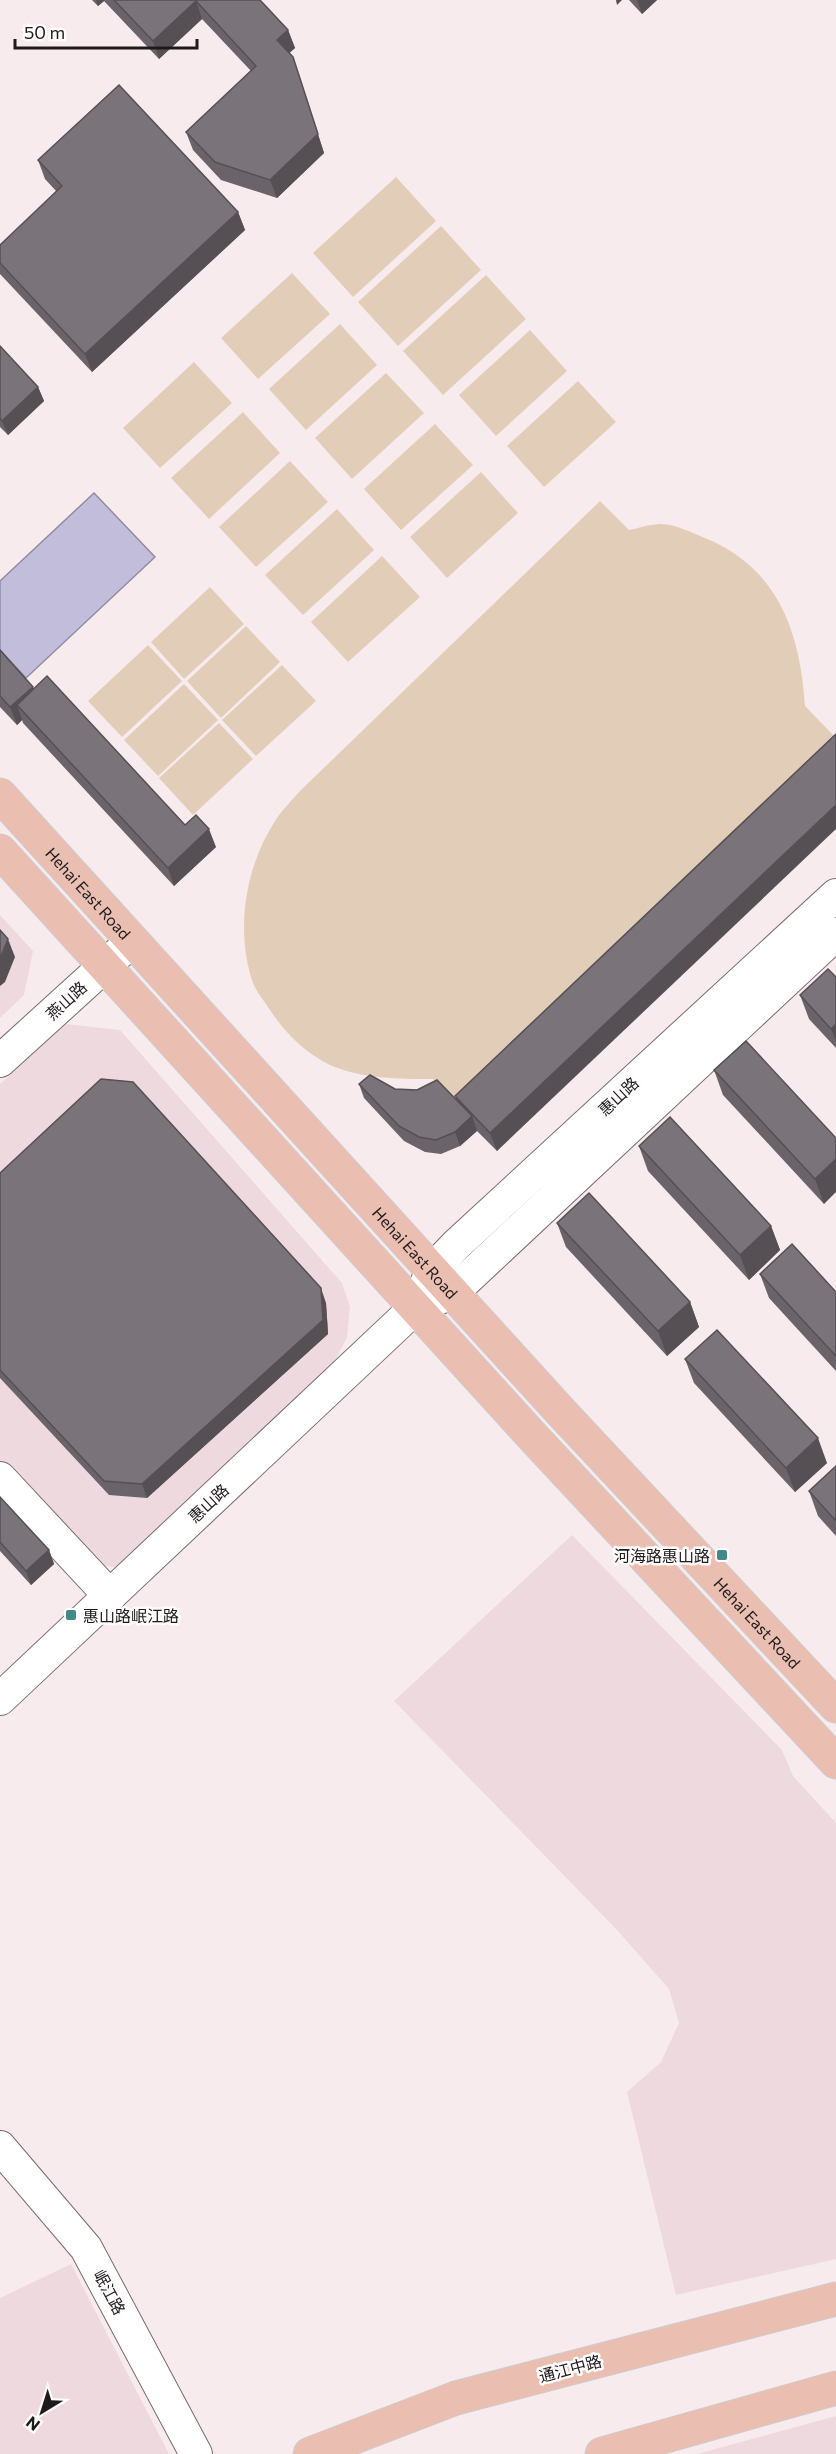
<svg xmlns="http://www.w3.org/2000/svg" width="836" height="2454" viewBox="0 0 836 2454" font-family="Commissioner,'Noto Sans SC',sans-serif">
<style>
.built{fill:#eedade}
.green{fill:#e2ceb8}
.water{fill:#c3bddc;stroke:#928ca2;stroke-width:1.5}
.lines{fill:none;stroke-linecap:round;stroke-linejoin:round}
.minor-casing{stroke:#766b6d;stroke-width:34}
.major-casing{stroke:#cecdcd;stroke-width:35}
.minor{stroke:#fff;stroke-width:32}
.major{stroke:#eabeb1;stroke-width:33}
.wall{fill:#6a6369}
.shaded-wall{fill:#565055}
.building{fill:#7b737a;stroke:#565055;stroke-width:1.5}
.poi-dot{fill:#428a86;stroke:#fefcfc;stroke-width:2}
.labels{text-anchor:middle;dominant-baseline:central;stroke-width:5;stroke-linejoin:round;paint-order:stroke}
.street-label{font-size:16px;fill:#1e1a1b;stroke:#fefcfc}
.poi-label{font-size:16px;fill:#1e1a1b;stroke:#fefcfc;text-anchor:end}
</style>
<rect width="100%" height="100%" fill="#f8ebee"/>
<g class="built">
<polygon points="0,915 33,951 24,995 0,1018"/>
<polygon points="66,1024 120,1030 342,1283 350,1307 347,1338 329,1371 120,1568 86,1563 0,1470 0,1084"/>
<polygon points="572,1535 782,1750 793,1776 836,1823 836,2259 676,2295 627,2092 661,2062 679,2023 669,1989 617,1930 394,1701"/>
<polygon points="71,2264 169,2454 0,2454 0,2298"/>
<polygon points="836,2416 836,2454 697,2454"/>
</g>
<g class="green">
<polygon points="396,177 436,221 353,297 313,253"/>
<polygon points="441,226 481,270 398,346 358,302"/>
<polygon points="292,273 330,314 258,379 221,338"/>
<polygon points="486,275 526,319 443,395 403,351"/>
<polygon points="340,324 377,365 306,430 269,389"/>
<polygon points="530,330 567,371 496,436 459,395"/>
<polygon points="194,362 232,403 160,468 123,428"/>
<polygon points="386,373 424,413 352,479 315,438"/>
<polygon points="578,381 616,422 544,487 507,446"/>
<polygon points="243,412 280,453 209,519 171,478"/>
<polygon points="435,424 473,465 401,530 364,489"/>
<polygon points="290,461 328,502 256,567 219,527"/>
<polygon points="481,472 518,513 447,578 410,537"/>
<path d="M 600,501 L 629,530 C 639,528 651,524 661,524 C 674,524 693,533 705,538 C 778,568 800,631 805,706 L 836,738 L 461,1106 L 433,1079 C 399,1079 362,1079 330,1065 C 305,1053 285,1033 270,1010 C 265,1002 257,993 253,983 C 235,932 245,867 275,821 C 282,810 292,800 301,790 Z"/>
<polygon points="337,509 374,550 303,615 265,575"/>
<polygon points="382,556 420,597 348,662 311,622"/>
<polygon points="210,587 244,624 184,679 151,642"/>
<polygon points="246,626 280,662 221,718 187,681"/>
<polygon points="148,645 182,681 122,737 88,701"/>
<polygon points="282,665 316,701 256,756 222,720"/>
<polygon points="184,684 218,720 158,776 124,740"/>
<polygon points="219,723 253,759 193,815 159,778"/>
</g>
<polygon class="water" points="94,493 155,557 26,678 0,650 0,581"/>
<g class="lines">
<g class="minor-casing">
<g id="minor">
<polyline points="0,1061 132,941"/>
<polyline points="422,1293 432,1270 456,1245 836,895"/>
<polyline points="0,1478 110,1596"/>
<polyline points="0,1699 415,1308 452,1293 836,934"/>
<polyline points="0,2147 86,2248 196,2454"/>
</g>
</g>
<g class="major-casing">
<g id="major">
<path id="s1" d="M 0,795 L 561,1412 L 836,1706"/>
<polyline points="0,851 533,1437 836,1762"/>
<polyline points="310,2454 456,2398 836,2299"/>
<polyline points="602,2454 836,2388"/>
</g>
</g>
<use href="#minor" class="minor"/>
<use href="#major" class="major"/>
</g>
<g class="wall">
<polygon points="92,0 260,0 288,30 295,48 289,53 299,75 324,153 277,198 221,180 193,150 186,132 251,71 202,19 159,59 104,1 98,6"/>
<polygon points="629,0 657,0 642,14"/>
<polygon points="38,160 238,212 245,230 92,372 0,274 0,245 57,192 45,179"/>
<polygon points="0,346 38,387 44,401 8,435 0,427"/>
<polygon points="0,650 34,689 185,825 216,847 174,886 23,723 22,720 17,725 0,707"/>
<polygon points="836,734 497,1151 477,1131 460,1146 441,1154 425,1152 404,1141 364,1098 359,1084 395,1089 417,1090 457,1100 455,1096"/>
<polygon points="836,977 836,1048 809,1019 800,995"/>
<polygon points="714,1070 836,1138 824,1204 723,1095"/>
<polygon points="639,1146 771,1226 780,1250 749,1280 648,1171"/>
<polygon points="0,1173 326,1303 328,1334 147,1498 109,1495 0,1378"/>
<polygon points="557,1223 690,1302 699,1327 667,1356 566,1247"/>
<polygon points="760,1274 836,1292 836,1371 769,1298"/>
<polygon points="685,1359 827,1463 795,1492 694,1383"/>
<polygon points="836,1466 836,1536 818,1516 809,1491"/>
<polygon points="0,1497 49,1550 54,1564 31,1585 0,1551"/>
</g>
<g class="shaded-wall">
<polygon points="96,0 104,0 104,1 98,6"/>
<polygon points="616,0 622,0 617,5"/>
<polygon points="637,0 657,0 642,14"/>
<polygon points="196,1 202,19 159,59 153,41"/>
<polygon points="288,30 295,48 284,58 277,40"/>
<polygon points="293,57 324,153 277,198 270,180"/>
<polygon points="238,212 245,230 92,372 85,354"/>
<polygon points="38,387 44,401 8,435 2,421"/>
<polygon points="33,687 40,705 17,705 22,720 17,725 10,707"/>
<polygon points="836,805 836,829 497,1151 490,1133"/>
<polygon points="209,829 216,847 174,886 168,868"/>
<polygon points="8,939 15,957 5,982 0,986 0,959"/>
<polygon points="836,1024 836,1041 831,1029"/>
<polygon points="472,1116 477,1131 460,1146 455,1132"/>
<polygon points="836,1159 836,1192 824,1204 815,1179"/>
<polygon points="771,1226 780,1250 749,1280 740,1255"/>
<polygon points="321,1288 326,1303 328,1334 147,1498 142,1484"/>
<polygon points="690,1302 699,1327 667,1356 658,1331"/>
<polygon points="818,1438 827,1463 795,1492 786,1468"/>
<polygon points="49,1550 54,1564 31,1585 26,1571"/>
</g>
<g class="building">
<polygon points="114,0 260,0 288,30 277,40 293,57 318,134 270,180 215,162 186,132 256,66 196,1 153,41"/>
<polygon points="119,85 238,212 85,354 0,263 0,245 62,186 38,160"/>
<polygon points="0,346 38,387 2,421 0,418"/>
<polygon points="0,650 33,687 10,707 0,696"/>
<polygon points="47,676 185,825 196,815 209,829 168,868 17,705"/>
<polygon points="836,734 836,805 490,1133 455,1096"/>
<polygon points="0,930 8,939 0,959"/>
<polygon points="828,969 836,977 836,1024 831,1029 800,995"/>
<polygon points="746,1041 836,1138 836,1159 815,1179 714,1070"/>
<polygon points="370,1075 395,1089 417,1090 437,1080 472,1116 455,1132 436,1140 419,1137 399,1126 359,1084"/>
<polygon points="101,1079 133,1082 321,1288 323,1320 142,1484 104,1481 0,1370 0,1173"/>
<polygon points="670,1117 771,1226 740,1255 639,1146"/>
<polygon points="589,1193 690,1302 658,1331 557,1223"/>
<polygon points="792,1244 836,1292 836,1356 760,1274"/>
<polygon points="717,1330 818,1438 786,1468 685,1359"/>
<polygon points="836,1466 836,1521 809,1491"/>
<polygon points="0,1497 49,1550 26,1571 0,1542"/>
</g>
<g class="poi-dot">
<rect x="716" y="1549" width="12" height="12" rx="3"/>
<rect x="65" y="1609" width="12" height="12" rx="3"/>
</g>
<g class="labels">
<g class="street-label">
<text stroke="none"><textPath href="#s1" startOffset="132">Hehai East Road</textPath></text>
<text transform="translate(66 1000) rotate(-42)">燕山路</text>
<text transform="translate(618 1096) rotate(-43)">惠山路</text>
<text stroke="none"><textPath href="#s1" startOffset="618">Hehai East Road</textPath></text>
<text transform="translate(208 1503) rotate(-43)">惠山路</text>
<text stroke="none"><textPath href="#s1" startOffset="1122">Hehai East Road</textPath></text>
<text transform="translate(110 2292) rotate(62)">岷江路</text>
<text transform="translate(570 2368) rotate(-15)">通江中路</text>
</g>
<g class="poi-label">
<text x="710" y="1555">河海路惠山路</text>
<text x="83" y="1615" text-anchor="start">惠山路岷江路</text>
</g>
</g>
<g transform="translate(42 2412) rotate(218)" stroke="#fefcfc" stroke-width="4.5" paint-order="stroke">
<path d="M0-4.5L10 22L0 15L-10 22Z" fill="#1e1a1b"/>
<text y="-9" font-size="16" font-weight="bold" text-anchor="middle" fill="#1e1a1b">N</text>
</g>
<path d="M15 39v9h182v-9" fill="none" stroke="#1e1a1b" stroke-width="3"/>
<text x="24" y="39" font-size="18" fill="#1e1a1b" stroke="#fefcfc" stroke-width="4.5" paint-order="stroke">50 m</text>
</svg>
